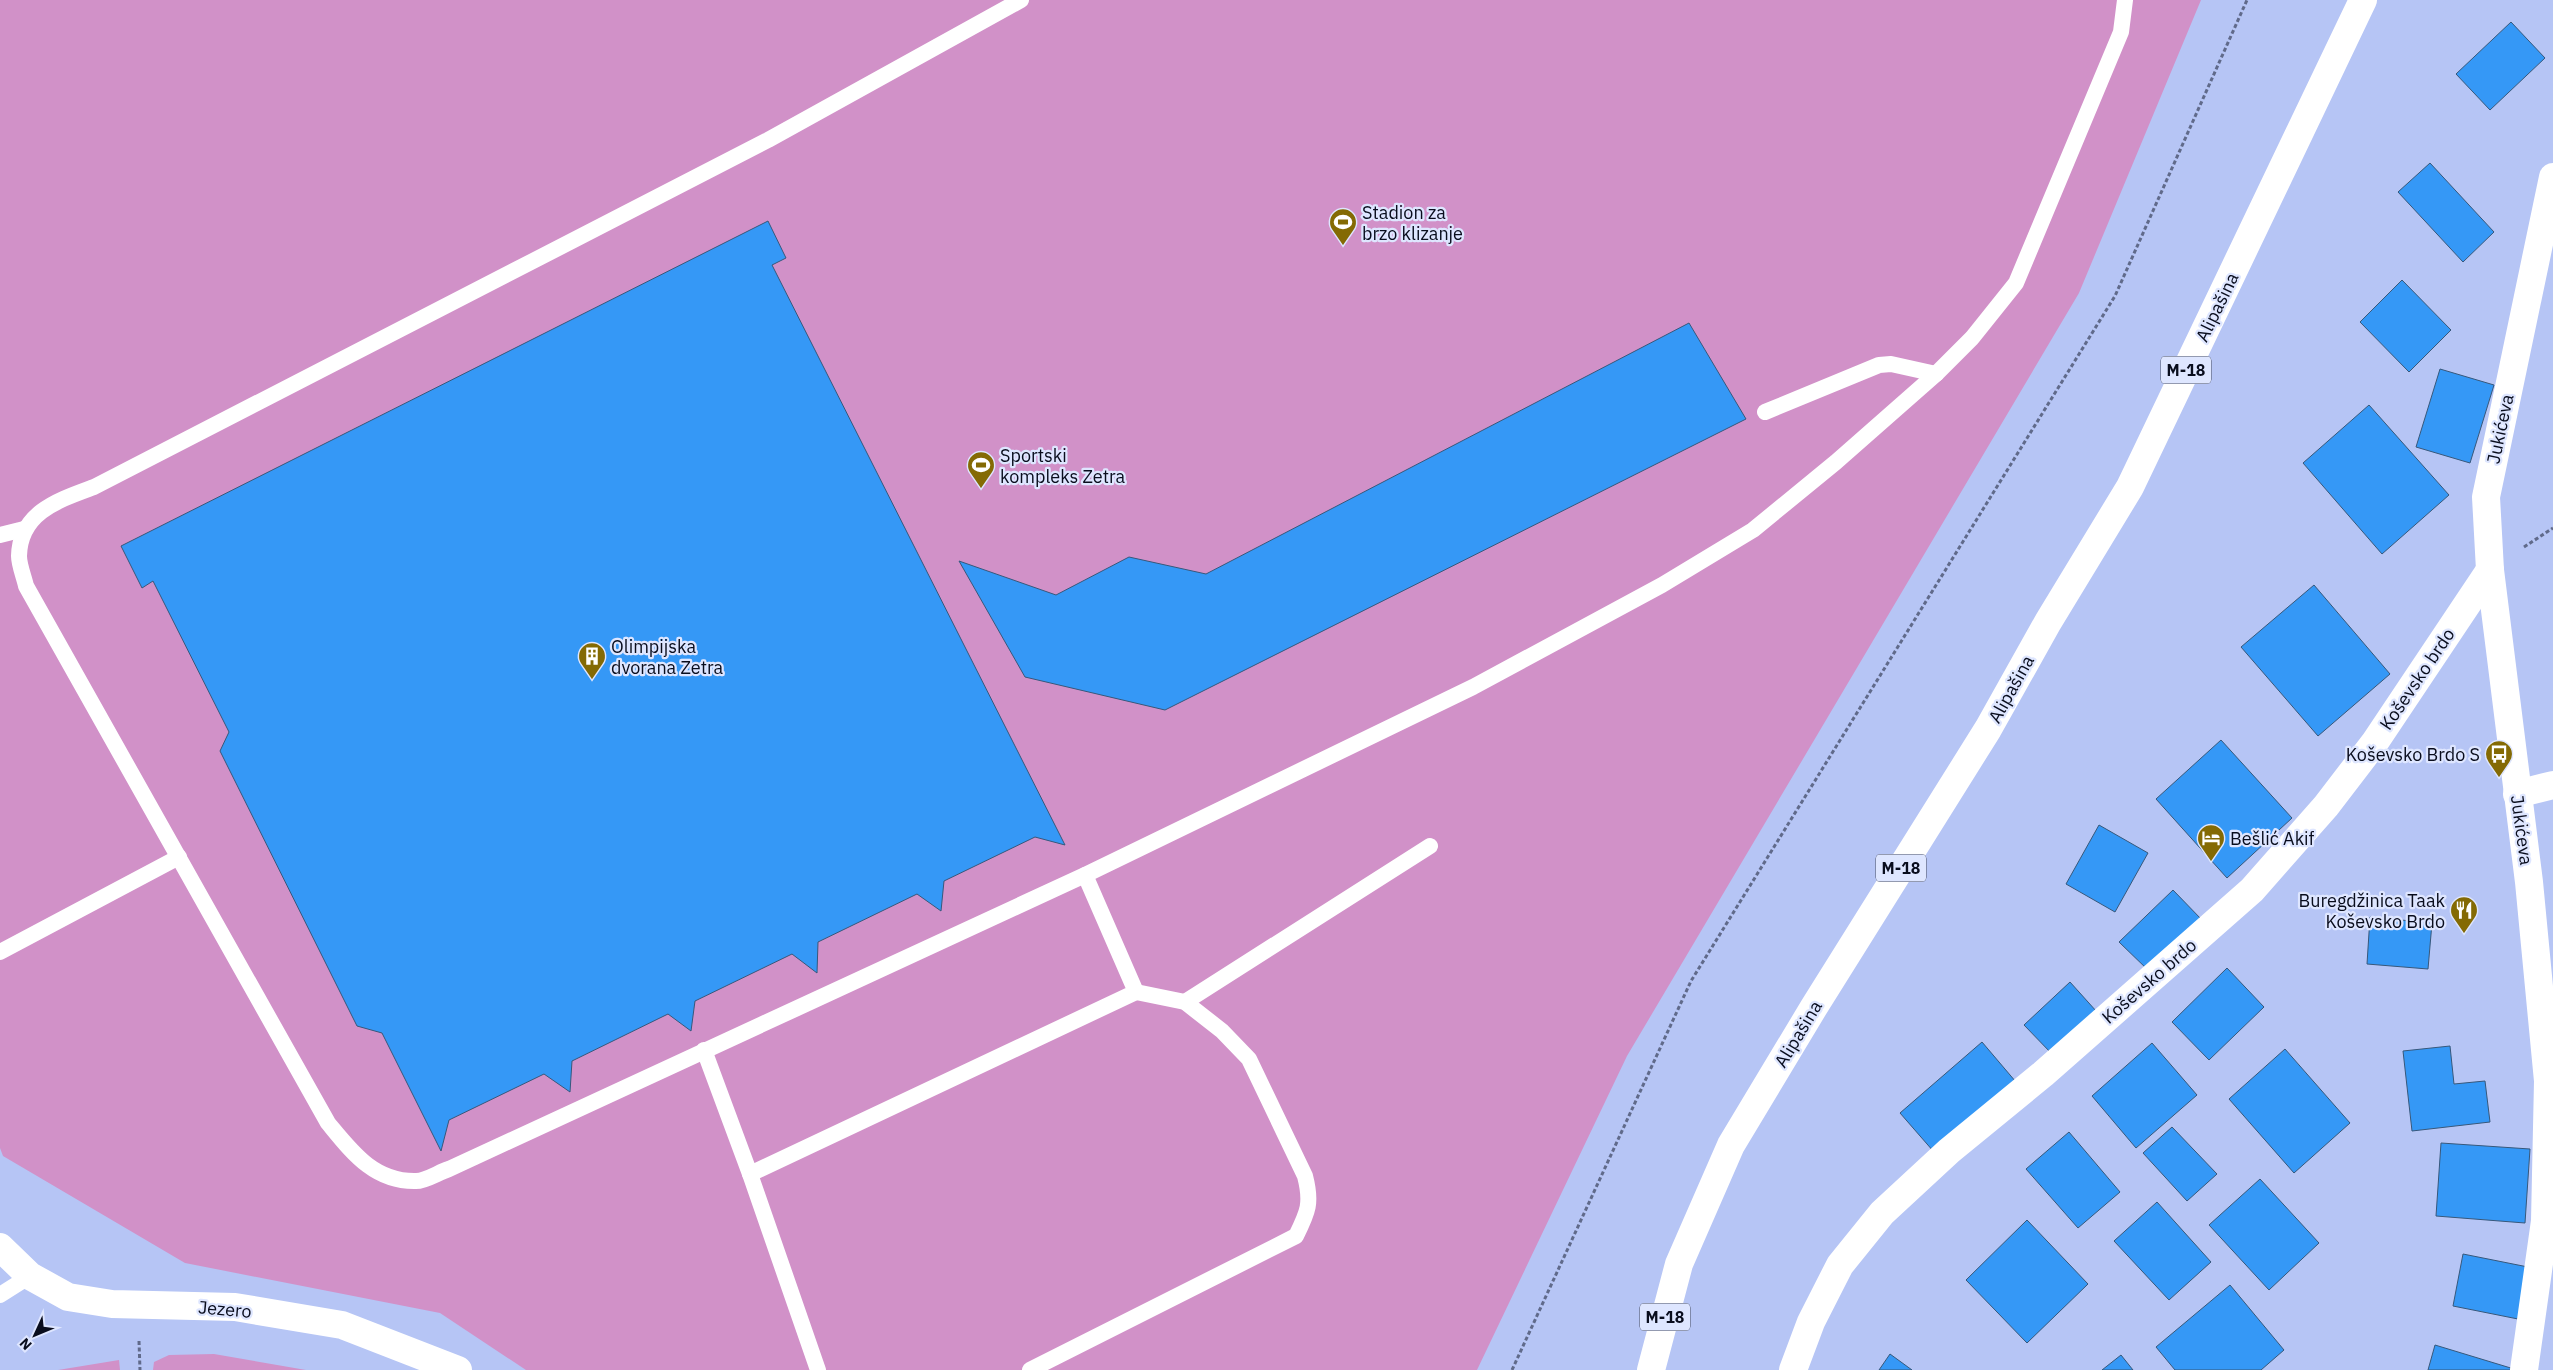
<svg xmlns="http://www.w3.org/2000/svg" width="2553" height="1370" viewBox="0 0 2553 1370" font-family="'IBM Plex Sans',sans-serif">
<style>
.green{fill:#d191c8}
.building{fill:#3598f6;stroke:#37587b}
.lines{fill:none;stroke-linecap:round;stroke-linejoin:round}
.path{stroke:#606a8a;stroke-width:3;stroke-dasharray:4 2.5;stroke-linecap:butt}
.lane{stroke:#fff;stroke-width:16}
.street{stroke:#fff;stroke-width:28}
.secondary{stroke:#fff;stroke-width:28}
.primary{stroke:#fff;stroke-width:28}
.labels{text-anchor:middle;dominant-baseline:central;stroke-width:4.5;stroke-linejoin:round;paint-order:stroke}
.shield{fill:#dee6ff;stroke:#494e61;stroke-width:1}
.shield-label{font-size:16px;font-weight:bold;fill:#090d1d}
.poi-label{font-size:18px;fill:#090d1d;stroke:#dee6ff;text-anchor:start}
.street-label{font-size:18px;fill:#090d1d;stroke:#dee6ff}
</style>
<rect width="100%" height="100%" fill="#b6c5f5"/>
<g class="green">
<polygon points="0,0 2201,0 2079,293 1627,1056 1477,1370 526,1370 440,1313 185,1263 3,1156 0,1148"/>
<polygon points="214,1354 306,1370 153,1370 154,1362 169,1355"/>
<polygon points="119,1360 120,1370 58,1370"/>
</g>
<g class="building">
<polygon points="2511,22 2545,58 2490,110 2456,74"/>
<polygon points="2430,163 2494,232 2463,262 2398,192"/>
<polygon points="768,221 786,258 772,265 1065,845 1035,837 944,881 941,911 917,894 818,942 817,973 792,954 695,1001 691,1031 668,1014 572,1061 570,1092 544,1074 449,1120 441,1151 382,1033 357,1026 220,751 229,732 153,581 142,588 121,546"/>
<polygon points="2402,280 2451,330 2409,372 2360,322"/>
<polygon points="1689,323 1746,419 1165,710 1025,677 959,561 1056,595 1129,557 1206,574"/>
<polygon points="2440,369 2494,385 2470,463 2416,447"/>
<polygon points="2369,405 2449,495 2382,554 2303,463"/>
<polygon points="2314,585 2390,674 2318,736 2241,647"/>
<polygon points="2221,740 2292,818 2227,878 2156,799"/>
<polygon points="2099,825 2148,853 2115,912 2066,884"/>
<polygon points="2173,890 2202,920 2149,971 2119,942"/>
<polygon points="2370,917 2432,923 2428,969 2367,964"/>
<polygon points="2227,968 2264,1007 2209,1060 2172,1022"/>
<polygon points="2070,982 2097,1012 2052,1054 2024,1025"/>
<polygon points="1982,1042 2016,1082 1934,1152 1900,1113"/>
<polygon points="2152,1043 2197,1095 2136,1148 2092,1096"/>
<polygon points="2450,1046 2454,1084 2485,1081 2490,1122 2412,1131 2403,1051"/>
<polygon points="2285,1049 2350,1123 2294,1173 2229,1099"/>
<polygon points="2172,1127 2217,1174 2187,1201 2143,1153"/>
<polygon points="2069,1132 2120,1192 2078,1228 2026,1169"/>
<polygon points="2441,1143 2530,1149 2525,1223 2436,1216"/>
<polygon points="2260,1179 2319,1243 2269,1290 2209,1225"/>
<polygon points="2157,1202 2211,1262 2169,1300 2114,1241"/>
<polygon points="2027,1220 2088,1284 2027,1343 1966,1280"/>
<polygon points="2463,1254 2528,1267 2518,1319 2453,1306"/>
<polygon points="2230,1285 2284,1350 2261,1370 2175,1370 2156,1347"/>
<polygon points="2435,1345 2514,1369 2513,1370 2428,1370"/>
<polygon points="1890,1354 1912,1370 1879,1370"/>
<polygon points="2121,1355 2133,1370 2102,1370"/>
</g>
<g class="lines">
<g class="path">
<polyline points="2524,547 2553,528"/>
<polyline points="139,1341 140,1370"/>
<polyline points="1512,1370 1691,981 2115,296 2247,0"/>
</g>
<g class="lane">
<path d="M 1021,0 L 768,140 L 94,487 C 59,500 20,512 19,556 C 19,565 24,577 26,586 L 328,1123 C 352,1152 374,1182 416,1181 C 426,1181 439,1172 449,1169 L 1085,875 L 1473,687 L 1662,585 L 1753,530 L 1836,462 L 1936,374 L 1972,338 L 2016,283 L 2121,32 L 2125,0"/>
<polyline points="1765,412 1879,365 1891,364 1936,374"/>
<polyline points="0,535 24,529"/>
<polyline points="0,952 179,857"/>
<polyline points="1185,1002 1430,846"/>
<polyline points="704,1050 750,1174 1136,992 1085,875"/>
<polyline points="750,1174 818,1370"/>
<polyline points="0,1295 30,1276"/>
<path d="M 1030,1370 L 1296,1236 C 1308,1212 1312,1203 1305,1176 L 1249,1059 L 1222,1031 L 1185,1002 L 1136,992"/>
</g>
<g class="street">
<polyline points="2517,794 2553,785"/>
<polyline points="0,1247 30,1276 68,1297 112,1304 235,1307 342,1325 458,1370"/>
<polyline points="1793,1370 1811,1322 1840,1265 1882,1213 1949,1151 2043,1074 2252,890 2326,806 2375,742 2490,570"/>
</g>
<polyline class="secondary" points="2524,1370 2545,1221 2548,1081 2529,882 2490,570 2486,497 2553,177"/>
<polyline class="primary" points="1651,1370 1679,1264 1731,1145 1814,1007 1988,729 2048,622 2130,487 2363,0"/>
</g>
<defs>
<g id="stadium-pin" transform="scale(1.4375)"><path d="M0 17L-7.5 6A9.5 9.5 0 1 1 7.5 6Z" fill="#846a04" stroke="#dee6ff"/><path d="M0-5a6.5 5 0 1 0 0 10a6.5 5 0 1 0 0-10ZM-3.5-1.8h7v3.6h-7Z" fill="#fff"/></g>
<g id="building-pin" transform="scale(1.4375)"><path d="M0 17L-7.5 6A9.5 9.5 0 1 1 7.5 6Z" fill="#846a04" stroke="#dee6ff"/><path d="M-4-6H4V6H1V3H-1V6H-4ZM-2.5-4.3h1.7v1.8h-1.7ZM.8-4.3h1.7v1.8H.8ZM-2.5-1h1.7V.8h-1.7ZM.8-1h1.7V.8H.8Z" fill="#fff"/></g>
<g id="bus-pin" transform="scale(1.4375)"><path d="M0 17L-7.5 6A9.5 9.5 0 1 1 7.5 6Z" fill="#846a04" stroke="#dee6ff"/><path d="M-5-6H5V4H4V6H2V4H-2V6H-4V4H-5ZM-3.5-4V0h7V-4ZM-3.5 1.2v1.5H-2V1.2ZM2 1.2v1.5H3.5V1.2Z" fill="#fff"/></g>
<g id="hotel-pin" transform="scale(1.4375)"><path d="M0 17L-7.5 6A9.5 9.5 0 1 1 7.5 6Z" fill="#846a04" stroke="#dee6ff"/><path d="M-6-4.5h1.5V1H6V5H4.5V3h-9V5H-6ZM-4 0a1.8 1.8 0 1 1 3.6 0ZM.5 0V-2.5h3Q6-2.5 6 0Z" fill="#fff"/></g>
<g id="restaurant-pin" transform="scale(1.4375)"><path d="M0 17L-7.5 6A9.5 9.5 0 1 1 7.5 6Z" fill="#846a04" stroke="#dee6ff"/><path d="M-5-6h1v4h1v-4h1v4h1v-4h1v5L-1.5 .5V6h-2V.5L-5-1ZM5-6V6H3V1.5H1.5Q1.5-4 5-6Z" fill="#fff"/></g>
</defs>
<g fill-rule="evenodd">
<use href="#stadium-pin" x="1343" y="222"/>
<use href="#stadium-pin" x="981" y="465"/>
<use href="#building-pin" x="592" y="656"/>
<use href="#bus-pin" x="2499" y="754"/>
<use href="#hotel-pin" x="2211" y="838"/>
<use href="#restaurant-pin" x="2464" y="910"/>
</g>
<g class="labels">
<g class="shield">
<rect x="2161" y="356.5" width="50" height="27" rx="4"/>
<rect x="1876" y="854.5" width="50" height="27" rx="4"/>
<rect x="1640" y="1303.5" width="50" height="27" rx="4"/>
</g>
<g class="shield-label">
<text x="2186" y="370">M-18</text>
<text x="1901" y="868">M-18</text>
<text x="1665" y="1317">M-18</text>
</g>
<g class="poi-label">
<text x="1362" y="212">Stadion za<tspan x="1362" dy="21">brzo klizanje</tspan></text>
<text x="1000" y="455">Sportski<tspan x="1000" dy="21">kompleks Zetra</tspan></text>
<text x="611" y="646">Olimpijska<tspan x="611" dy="21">dvorana Zetra</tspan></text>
<text x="2480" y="754" text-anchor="end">Koševsko Brdo S</text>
<text x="2230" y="838">Bešlić Akif</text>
<text x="2445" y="900" text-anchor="end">Buregdžinica Taak<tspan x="2445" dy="21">Koševsko Brdo</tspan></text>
</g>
<g class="street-label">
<text transform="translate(2217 307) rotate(-64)">Alipašina</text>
<text transform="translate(2500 429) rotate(-78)">Jukićeva</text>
<text transform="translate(2417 679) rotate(-56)">Koševsko brdo</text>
<text transform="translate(2011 689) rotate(-61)">Alipašina</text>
<text transform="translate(2522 830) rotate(82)">Jukićeva</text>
<text transform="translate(2149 981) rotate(-41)">Koševsko brdo</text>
<text transform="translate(1798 1034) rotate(-59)">Alipašina</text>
<text transform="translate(225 1309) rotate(5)">Jezero</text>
</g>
</g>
<g transform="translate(35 1335) rotate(226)" stroke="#dee6ff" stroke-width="4" paint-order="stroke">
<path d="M0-4L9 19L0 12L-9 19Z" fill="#090d1d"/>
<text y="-8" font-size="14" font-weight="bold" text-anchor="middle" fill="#090d1d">N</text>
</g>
</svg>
